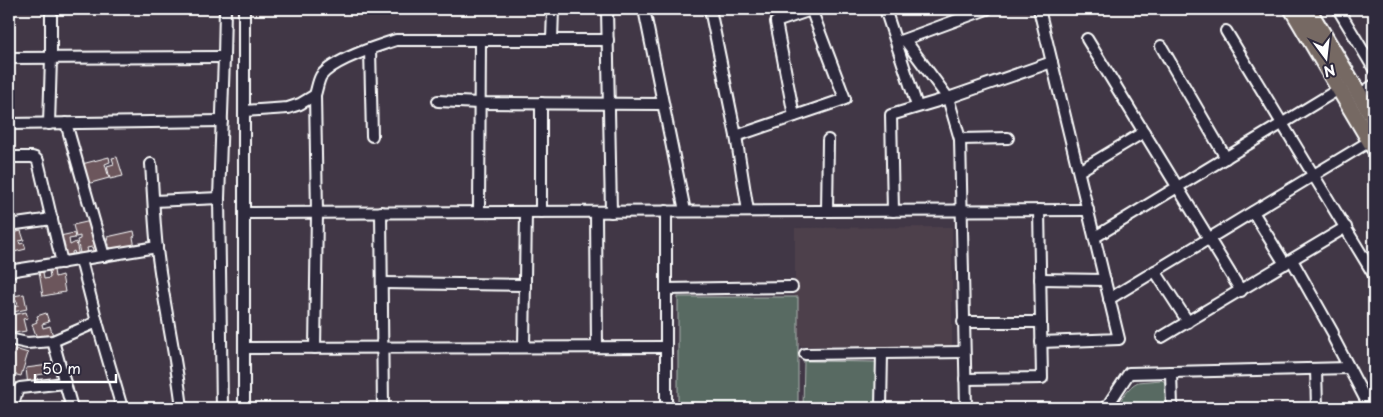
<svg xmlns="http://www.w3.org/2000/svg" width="1383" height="417" viewBox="0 0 1383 417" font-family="'Playpen Sans',sans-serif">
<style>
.built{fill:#4e404c}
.green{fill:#586a62;stroke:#acb4b0}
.building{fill:#6c565b;stroke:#fff;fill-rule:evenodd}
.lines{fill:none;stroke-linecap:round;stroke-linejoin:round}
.minor-casing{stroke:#fff;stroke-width:14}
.primary-casing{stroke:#fff;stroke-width:19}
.minor{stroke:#2f2a3d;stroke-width:10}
.primary{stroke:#766964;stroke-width:15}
</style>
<rect width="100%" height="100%" fill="#413746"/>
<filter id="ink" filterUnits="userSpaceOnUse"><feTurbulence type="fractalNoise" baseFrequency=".02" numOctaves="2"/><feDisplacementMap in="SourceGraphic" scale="10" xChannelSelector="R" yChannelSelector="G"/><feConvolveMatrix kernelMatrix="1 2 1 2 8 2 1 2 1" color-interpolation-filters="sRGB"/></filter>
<g filter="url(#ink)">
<polygon class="built" points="952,227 952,346 795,346 795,228"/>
<g class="green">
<rect x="678" y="297" width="120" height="111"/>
<polygon points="804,361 876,362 875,408 803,408"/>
<path d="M 1161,380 L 1164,381 L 1166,386 L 1166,408 L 1116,408 C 1122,399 1127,387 1138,382 Z"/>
</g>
<g class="building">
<polygon points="109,157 110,162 105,164 109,178 87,184 82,164"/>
<polygon points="117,157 123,176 110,179 107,166 114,164 112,158"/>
<polygon points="91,221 99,253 94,254 92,247 87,248 89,256 81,257 77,240 80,239 80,236 76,237 73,225"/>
<polygon points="21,231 24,240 19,241 20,244 24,243 26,249 14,252 12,245 9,246 9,234"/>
<polygon points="134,231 135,236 133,237 135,248 111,253 107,237"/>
<polygon points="74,233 75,238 69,239 70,245 76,242 79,257 76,258 74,251 72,252 73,258 65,260 60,236"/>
<polygon points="54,270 55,277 62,275 65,292 43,296 39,272 43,272 44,279 50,278 49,271"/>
<path d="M 24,294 L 27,309 L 9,313 L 9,297 ZM 17,301 L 18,306 L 12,307 L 11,302 Z"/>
<polygon points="26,312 28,318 23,319 26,331 14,333 12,321 9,322 9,319 13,318 12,315"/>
<polygon points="46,313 49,322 42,324 43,328 50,326 53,336 38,341 32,324 37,322 36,320 38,319 37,316"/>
<polygon points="15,349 28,353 21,376 9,373"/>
<polygon points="49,365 50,373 37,375 38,384 28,386 26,368"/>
</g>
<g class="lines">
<g class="minor-casing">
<g id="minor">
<polyline points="607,9 611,212"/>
<polyline points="644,9 685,211"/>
<polyline points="710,9 736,136 748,211"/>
<polyline points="885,9 917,106"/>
<polyline points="1039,9 1119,339 1041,342"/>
<polyline points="1338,9 1374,69"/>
<polyline points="1226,31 1374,275"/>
<polyline points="1087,39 1241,291"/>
<polyline points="552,40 553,9"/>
<polyline points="905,40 948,98 960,139 966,408"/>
<polyline points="900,41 987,9"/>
<polyline points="1161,46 1226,158"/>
<polyline points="370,49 372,136"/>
<polyline points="9,58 224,57"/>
<polyline points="1359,95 1374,85"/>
<polyline points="438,101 479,103 663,104"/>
<polyline points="244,111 288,108 300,104 315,95"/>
<polyline points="794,116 776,22 811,10"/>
<polyline points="66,123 104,256"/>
<polyline points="9,124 222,121"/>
<polyline points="49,124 51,58 51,9"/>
<polyline points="736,136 845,99 811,9"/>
<polyline points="960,139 1008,138"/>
<polyline points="9,157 32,157 35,158 38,161 62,263"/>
<path d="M 151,164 C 153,192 154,221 157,249 C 163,302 176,355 182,408"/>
<polyline points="1079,171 1144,132"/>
<polyline points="154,201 219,198"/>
<polyline points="666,211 666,408"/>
<polyline points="827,211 828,140"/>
<polyline points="893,211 891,115 948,98 1052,62"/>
<polyline points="381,212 383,408"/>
<polyline points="479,212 480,40"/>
<polyline points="541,212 541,103"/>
<polyline points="596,212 597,347"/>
<polyline points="1253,212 1285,264"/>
<polyline points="244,213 1088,210"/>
<polyline points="9,225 52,219"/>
<polyline points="1095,237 1339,89"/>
<polyline points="81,260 97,322 122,408"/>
<polyline points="1292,260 1333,333"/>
<polyline points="9,271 157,247"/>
<polyline points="1155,271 1188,322"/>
<polyline points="1040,279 1105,280"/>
<polyline points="382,283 525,285"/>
<polyline points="666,289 792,287"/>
<polyline points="1109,299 1370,141"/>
<polyline points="963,322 1041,322"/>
<polyline points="1162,337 1346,227"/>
<polyline points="9,339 27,343 53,341 97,322"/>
<polyline points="1334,339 1370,408"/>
<polyline points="53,341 72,408"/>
<polyline points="524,347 526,212"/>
<polyline points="244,348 666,347"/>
<path d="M 315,348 L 317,213 L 315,95 C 317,89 318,81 321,76 C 333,60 377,46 396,40 L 608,40"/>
<polyline points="805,354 964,352"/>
<polyline points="1316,369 1317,408"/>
<polyline points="1171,372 1172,408"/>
<polyline points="965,379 1042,378 1039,210"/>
<polyline points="12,408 17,391 20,388 65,383"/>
<polyline points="222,408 219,198 224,57 225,9"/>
<polyline points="244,408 244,9"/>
<polyline points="881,408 882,353"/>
<polyline points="1106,408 1129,373 1349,368"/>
</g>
</g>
<g class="primary-casing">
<g id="primary">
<polyline points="1292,9 1374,148"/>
<polyline points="1308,9 1374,119"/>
</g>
</g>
<use href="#minor" class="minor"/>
<use href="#primary" class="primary"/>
</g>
</g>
<rect width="1383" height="417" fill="none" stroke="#2f2a3d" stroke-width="30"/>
<rect x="15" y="15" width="1353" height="387" fill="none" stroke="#fff" stroke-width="2" filter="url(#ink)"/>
<g transform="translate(1326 58) rotate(165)" stroke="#2f2a3d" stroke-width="4" paint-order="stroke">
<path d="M0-4L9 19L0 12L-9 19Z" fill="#ffffff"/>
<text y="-8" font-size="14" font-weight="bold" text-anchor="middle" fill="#ffffff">N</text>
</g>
<path d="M35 374v8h81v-8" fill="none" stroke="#ffffff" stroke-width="2.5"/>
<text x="42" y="374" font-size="15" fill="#ffffff" stroke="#2f2a3d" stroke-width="4" paint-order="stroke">50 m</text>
</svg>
